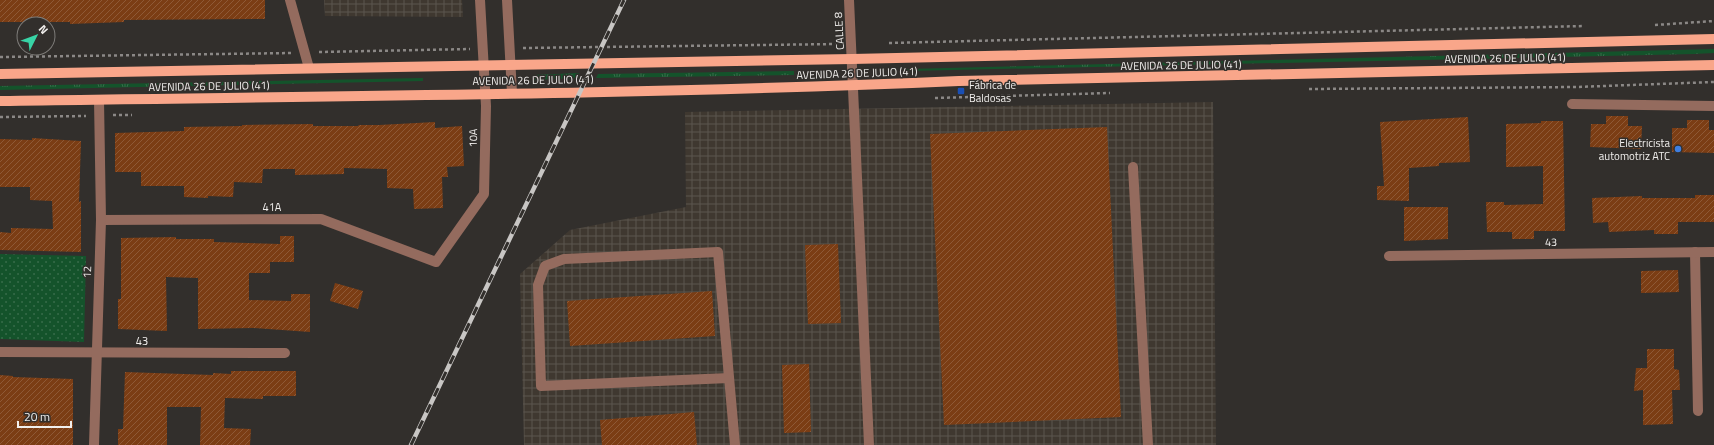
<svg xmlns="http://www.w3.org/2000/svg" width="1714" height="445" viewBox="0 0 1714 445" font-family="'Titillium Web',sans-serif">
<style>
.industrial{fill:url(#industrial-grid)}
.grass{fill:url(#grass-tufts)}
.park{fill:url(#park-dots)}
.building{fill:url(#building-hatch)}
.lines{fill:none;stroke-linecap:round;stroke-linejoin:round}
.path{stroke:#8b8886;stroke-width:2.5;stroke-dasharray:3 3;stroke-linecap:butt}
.minor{stroke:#946b5e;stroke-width:10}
.major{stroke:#f9a68a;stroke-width:10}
.rail-casing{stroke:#c8c6c4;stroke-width:4.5}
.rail{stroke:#322f2c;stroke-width:3;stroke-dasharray:9;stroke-linecap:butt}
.transit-dot{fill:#1a4fb4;stroke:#322f2c;stroke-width:1.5}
.shop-dot{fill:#3f7fe0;stroke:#322f2c;stroke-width:1.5}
.labels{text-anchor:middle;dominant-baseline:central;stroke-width:3;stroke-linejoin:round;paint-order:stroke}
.street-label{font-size:11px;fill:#f1efed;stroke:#322f2c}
.poi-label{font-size:11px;fill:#f1efed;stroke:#322f2c;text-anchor:start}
</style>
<defs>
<pattern id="industrial-grid" width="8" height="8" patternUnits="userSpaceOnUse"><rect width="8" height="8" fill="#3f3830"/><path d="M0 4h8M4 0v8" fill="none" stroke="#5b554e"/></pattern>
<pattern id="grass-tufts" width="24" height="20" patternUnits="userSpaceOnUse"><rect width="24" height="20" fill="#14532b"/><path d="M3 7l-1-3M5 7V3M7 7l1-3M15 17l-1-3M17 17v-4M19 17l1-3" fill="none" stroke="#376c4a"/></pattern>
<pattern id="park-dots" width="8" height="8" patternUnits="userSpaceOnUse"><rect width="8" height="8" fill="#14532b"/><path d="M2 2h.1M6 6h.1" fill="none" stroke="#376c4a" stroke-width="1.8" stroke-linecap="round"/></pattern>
<pattern id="building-hatch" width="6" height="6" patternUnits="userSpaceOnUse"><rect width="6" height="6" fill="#7b3d14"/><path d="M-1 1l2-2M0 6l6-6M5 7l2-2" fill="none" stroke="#8e5936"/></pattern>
</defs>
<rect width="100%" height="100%" fill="#322f2c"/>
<g class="industrial">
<polygon points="324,0 462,0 463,17 325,16"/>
<polygon points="1213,102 1216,445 524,445 520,274 570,230 686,207 685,112"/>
</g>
<g class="grass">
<polygon points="1714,49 1714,53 1694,54 907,71 907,69"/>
<polygon points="794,71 794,75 596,78 598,74"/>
<polygon points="579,73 577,78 534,80 534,75"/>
<polygon points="423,78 423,81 0,90 0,86"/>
</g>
<polygon class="park" points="0,254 86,256 84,342 0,339"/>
<g class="building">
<polygon points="0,0 265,0 265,19 124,20 124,22 70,24 70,22 0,22"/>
<polygon points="1606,116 1628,116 1628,126 1642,126 1641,149 1590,147 1591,124 1606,124"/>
<polygon points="1468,117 1470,162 1439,163 1439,166 1409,168 1409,201 1377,200 1377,186 1384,186 1380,122"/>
<polygon points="1687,120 1709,120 1709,130 1714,130 1714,153 1672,152 1672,128 1687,128"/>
<polygon points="1541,121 1563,121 1565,231 1534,231 1534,239 1512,239 1512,232 1487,232 1486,202 1504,202 1504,205 1543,204 1543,166 1506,167 1506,124 1541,123"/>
<polygon points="435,122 435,128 462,126 464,166 447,167 448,177 442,177 443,208 414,209 413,189 387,188 387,169 344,168 344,174 295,175 295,169 263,169 262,183 234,182 233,197 208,196 208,198 184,197 184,186 141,186 141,172 115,172 115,133 184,131 184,127 242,126 242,125 313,124 313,126 358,126 359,125 379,125"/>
<polygon points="1107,127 1121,417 944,425 930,134"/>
<polygon points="32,138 81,141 79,202 81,201 81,252 0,250 0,232 11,233 11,228 53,229 52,201 30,200 30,187 0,187 0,139 32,140"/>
<polygon points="1695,195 1714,195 1714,222 1678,222 1678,234 1654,234 1654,230 1609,232 1608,222 1593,223 1592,198 1642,196 1642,198 1695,198"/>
<polygon points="1404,207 1448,207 1448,239 1404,241"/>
<polygon points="280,236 294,236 294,262 270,262 270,273 249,273 249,300 291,301 291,294 310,294 310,332 253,328 198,329 198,278 166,277 167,331 118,329 118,299 121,299 121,238 176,237 176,239 214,239 214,242 280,244"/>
<polygon points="838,244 841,323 808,324 805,245"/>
<polygon points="1678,270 1679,292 1641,293 1641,271"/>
<polygon points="335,283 363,291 358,309 330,301"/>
<polygon points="712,291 715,336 570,346 567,301"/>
<polygon points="1647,349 1674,349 1674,369 1679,370 1680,390 1672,390 1673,424 1643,425 1643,390 1634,391 1636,368 1647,368"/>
<polygon points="809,364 811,432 784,433 782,365"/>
<polygon points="231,371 296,371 296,396 263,396 263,399 225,398 224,428 251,429 250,445 200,445 201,407 167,407 167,445 118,445 118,429 123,429 125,372 213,375 213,373 231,374"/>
<polygon points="0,375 13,376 13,377 73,379 73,445 0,445"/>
<polygon points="694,412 697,445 602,445 600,420"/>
</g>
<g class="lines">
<g class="path">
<polyline points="1655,25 1714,21"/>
<polyline points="889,43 1584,26"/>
<polyline points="523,48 838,44"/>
<polyline points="319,52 470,49"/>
<polyline points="0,57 292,53"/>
<polyline points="1309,89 1576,87 1714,82"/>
<polyline points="935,98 1110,93"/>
<polyline points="113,115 132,115"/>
<polyline points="0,117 86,116"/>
</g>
<g class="minor">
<polyline points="290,0 309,68"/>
<polyline points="507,0 512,93"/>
<polyline points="849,0 869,445"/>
<polyline points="1572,104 1714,106"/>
<polyline points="1133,167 1148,445"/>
<polyline points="101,220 321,219 436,262 484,194 486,106 480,0"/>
<polyline points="1695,252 1698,411"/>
<polyline points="1389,256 1714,252"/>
<polyline points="0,352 285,353"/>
<polyline points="729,378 541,386 538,285 545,266 564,259 718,252 735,445"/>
<polyline points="94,445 101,220 99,100"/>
</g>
<g class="major">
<polyline points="0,74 852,59 1714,39"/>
<path d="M 0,101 C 320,96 640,95 959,81 L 1714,65"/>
</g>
<g class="rail-casing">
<polyline id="rail" points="411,445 624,0"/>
</g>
<use href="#rail" class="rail"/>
</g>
<rect class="transit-dot" x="957" y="87" width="8" height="8" rx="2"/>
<circle class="shop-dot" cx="1678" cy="149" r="4"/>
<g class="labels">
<g class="street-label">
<text transform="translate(839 31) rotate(-93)">CALLE 8</text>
<text transform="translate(1505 58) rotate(-1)">AVENIDA 26 DE JULIO (41)</text>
<text transform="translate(1181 65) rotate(-1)">AVENIDA 26 DE JULIO (41)</text>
<text transform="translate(857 73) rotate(-2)">AVENIDA 26 DE JULIO (41)</text>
<text transform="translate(533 80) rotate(-1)">AVENIDA 26 DE JULIO (41)</text>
<text transform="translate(209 86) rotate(-1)">AVENIDA 26 DE JULIO (41)</text>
<text transform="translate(473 138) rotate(-89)">10A</text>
<text x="272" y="207">41A</text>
<text transform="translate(1551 242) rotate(-1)">43</text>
<text transform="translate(87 272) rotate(-88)">12</text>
<text x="142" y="341">43</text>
</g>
<g class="poi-label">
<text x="969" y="85">Fábrica de<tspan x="969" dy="13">Baldosas</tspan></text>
<text x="1670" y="143" text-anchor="end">Electricista<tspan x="1670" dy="13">automotriz ATC</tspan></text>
</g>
</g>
<g transform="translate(36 36) rotate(48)"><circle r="19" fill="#322f2c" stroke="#7e7c79"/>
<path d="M0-3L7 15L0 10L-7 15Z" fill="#38d4a6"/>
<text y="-6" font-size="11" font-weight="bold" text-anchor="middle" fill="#f1efed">N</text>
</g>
<path d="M18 421v6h53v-6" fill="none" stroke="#f1efed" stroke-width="2"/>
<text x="24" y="421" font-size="12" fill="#f1efed" stroke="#322f2c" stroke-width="3" paint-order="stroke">20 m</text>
</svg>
